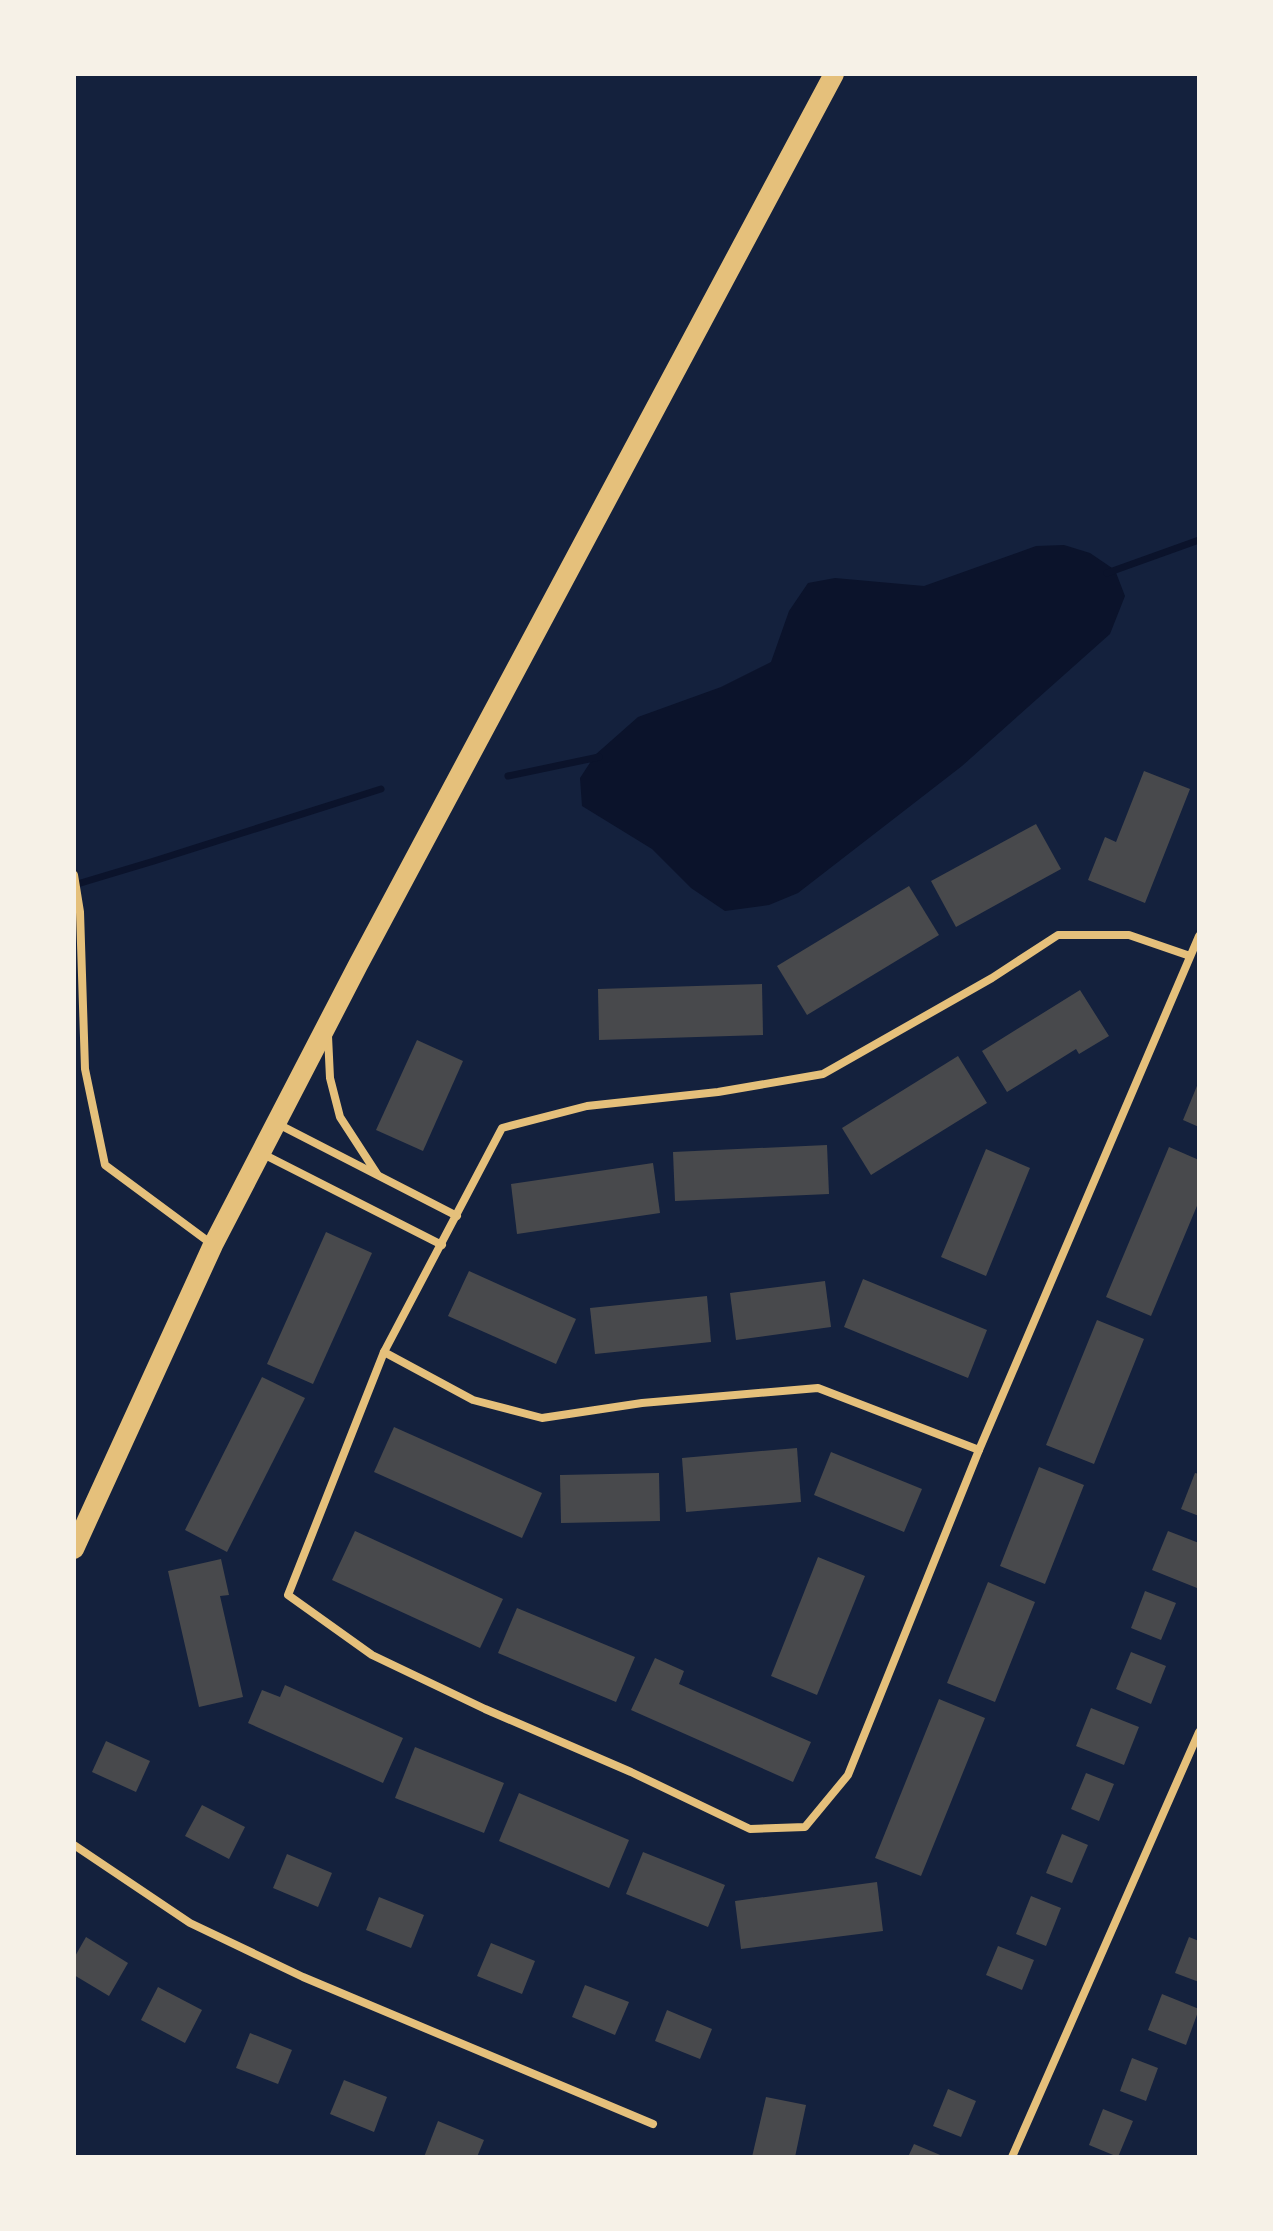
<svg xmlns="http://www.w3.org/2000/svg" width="1273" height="2231" viewBox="0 0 1273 2231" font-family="Rubik,sans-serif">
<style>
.water{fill:#0b132b}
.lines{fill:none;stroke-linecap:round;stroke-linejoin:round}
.stream{stroke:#0b132b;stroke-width:7}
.building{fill:#48494c}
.minor{stroke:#e5c07b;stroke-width:8}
.primary{stroke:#e5c07b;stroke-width:20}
</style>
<rect width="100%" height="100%" fill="#14213d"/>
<polygon class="water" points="1064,545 1090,553 1115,570 1125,596 1110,634 962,766 798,893 769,905 725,911 691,888 652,849 582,806 580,778 595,755 638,717 721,687 771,662 789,611 808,583 835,578 924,586 1036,546"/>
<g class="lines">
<g class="stream">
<polyline points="1107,573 1199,540"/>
<polyline points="508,776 599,757"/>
<polyline points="74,885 154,861 381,789"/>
</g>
</g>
<g class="building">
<polygon points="1144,771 1190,789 1145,903 1088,880 1105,837 1116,842"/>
<polygon points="1036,824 1061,869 956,927 931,881"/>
<polygon points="909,886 939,935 807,1015 777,966"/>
<polygon points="762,984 763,1035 599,1040 598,989"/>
<polygon points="1080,990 1109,1036 1079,1054 1076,1049 1007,1092 982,1051"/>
<polygon points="417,1040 463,1061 423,1151 376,1130"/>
<polygon points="958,1056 987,1103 871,1175 842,1128"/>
<polygon points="1199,1081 1199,1127 1183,1120"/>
<polygon points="827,1145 829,1194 675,1201 673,1152"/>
<polygon points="1169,1147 1199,1160 1199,1201 1151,1316 1106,1297"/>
<polygon points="986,1149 1030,1168 986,1276 941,1257"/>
<polygon points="653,1163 660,1213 517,1234 511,1184"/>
<polygon points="326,1232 372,1253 313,1384 267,1364"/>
<polygon points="469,1271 576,1319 556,1364 448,1316"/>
<polygon points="863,1279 987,1330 968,1378 844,1327"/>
<polygon points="825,1281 831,1327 736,1340 730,1293"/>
<polygon points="707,1296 711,1342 595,1354 590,1308"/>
<polygon points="1097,1320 1144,1339 1094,1464 1046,1445"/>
<polygon points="262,1377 305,1398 227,1552 185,1530"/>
<polygon points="394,1427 542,1493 522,1538 374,1472"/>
<polygon points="797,1448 801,1502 686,1512 682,1458"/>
<polygon points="831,1452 922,1489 904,1532 814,1495"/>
<polygon points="1039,1467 1084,1485 1045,1584 1000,1566"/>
<polygon points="659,1473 660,1521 561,1523 560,1475"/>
<polygon points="1195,1473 1199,1474 1199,1516 1181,1509"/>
<polygon points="355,1531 503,1599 480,1648 332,1580"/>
<polygon points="1168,1531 1199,1543 1199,1584 1197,1588 1152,1570"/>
<polygon points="818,1557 865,1576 817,1695 771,1676"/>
<polygon points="221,1559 229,1595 220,1596 243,1697 199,1707 168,1571"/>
<polygon points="988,1582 1035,1602 995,1702 947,1683"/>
<polygon points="1145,1591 1176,1603 1161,1640 1131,1628"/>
<polygon points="517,1608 635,1657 616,1702 498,1653"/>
<polygon points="1131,1652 1166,1666 1151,1704 1116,1689"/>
<polygon points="655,1658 684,1671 679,1684 811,1742 793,1782 631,1710"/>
<polygon points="285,1685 403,1738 383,1783 248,1723 262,1690 280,1697"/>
<polygon points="939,1699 985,1718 921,1876 875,1858"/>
<polygon points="1091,1708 1139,1727 1124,1765 1076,1746"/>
<polygon points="106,1741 150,1761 136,1792 92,1772"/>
<polygon points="415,1747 504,1783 484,1833 395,1798"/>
<polygon points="1086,1773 1114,1784 1099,1821 1071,1809"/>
<polygon points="519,1793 629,1840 609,1888 499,1841"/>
<polygon points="202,1805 245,1827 229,1859 185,1836"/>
<polygon points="1062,1834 1088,1845 1072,1883 1046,1873"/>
<polygon points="643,1852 725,1885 708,1927 626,1894"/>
<polygon points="287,1854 332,1873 318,1907 273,1888"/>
<polygon points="877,1882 883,1931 741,1949 735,1901"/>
<polygon points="1031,1896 1061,1908 1046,1946 1016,1934"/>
<polygon points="379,1897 424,1915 411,1948 366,1930"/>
<polygon points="86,1937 128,1963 109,1996 74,1975 74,1958"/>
<polygon points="1189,1937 1199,1941 1199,1982 1175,1973"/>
<polygon points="491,1943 535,1961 522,1994 477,1976"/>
<polygon points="998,1946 1034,1960 1022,1990 986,1975"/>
<polygon points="585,1985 629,2002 615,2035 572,2017"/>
<polygon points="158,1987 202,2010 185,2043 141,2020"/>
<polygon points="1162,1994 1199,2009 1186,2045 1148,2030"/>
<polygon points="667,2010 712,2029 700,2059 655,2041"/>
<polygon points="250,2033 292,2050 278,2084 236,2068"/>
<polygon points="1132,2058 1158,2068 1146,2101 1120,2091"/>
<polygon points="344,2080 387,2097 374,2132 330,2114"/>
<polygon points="948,2089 976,2101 961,2137 933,2126"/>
<polygon points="766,2097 806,2105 795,2157 752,2157"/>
<polygon points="1103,2109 1133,2121 1118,2157 1089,2145"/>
<polygon points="438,2121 484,2140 477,2157 424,2157"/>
<polygon points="914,2144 945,2157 908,2157"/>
</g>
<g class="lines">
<g class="minor">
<polyline points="74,875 80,912 85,1069 105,1165 213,1245"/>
<polyline points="1190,956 1129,935 1058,935 992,978 823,1074 718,1092 587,1106 502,1128 384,1352 288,1595 372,1655 485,1709 631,1772 750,1829 805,1827 848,1775 979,1450 1199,936"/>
<polyline points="328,1036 330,1078 340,1117 377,1174"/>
<polyline points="276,1123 457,1216"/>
<polyline points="263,1154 442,1245"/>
<polyline points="384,1352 473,1400 542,1418 642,1403 818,1388 979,1450"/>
<polyline points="74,1845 190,1923 303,1977 653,2124"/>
<polyline points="1012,2157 1199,1732"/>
</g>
<polyline class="primary" points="74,1549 213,1245 358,965 834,74"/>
</g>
<rect width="1273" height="2231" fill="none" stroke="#f6f1e7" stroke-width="152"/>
</svg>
